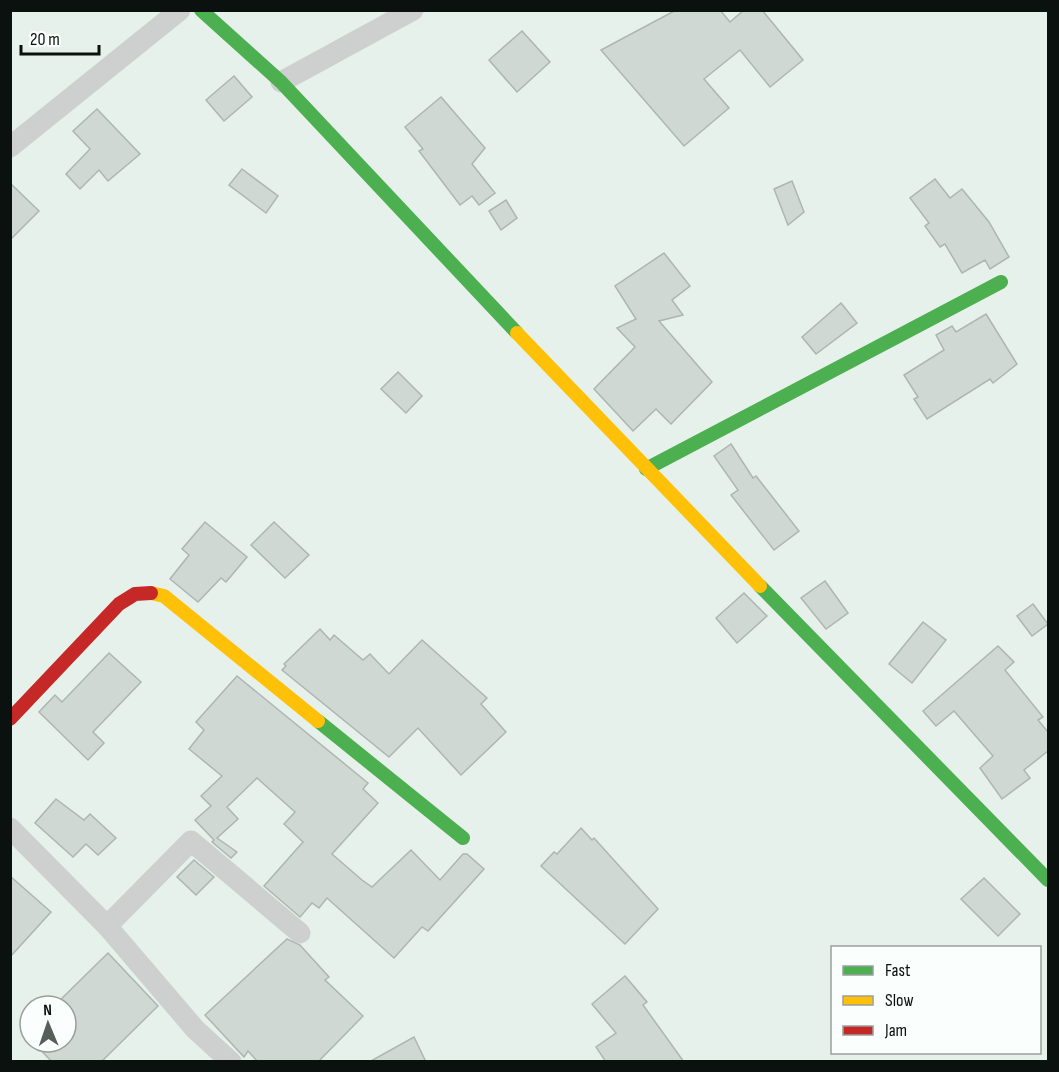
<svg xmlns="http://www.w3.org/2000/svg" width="1059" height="1072" viewBox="0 0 1059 1072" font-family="'Sofia Sans Condensed',sans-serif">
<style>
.building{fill:#cfd8d3;stroke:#adb6b1;stroke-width:1.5}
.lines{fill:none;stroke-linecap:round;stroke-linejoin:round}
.street{stroke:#cdd0cf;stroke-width:21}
.fast{stroke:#4caf50;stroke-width:14}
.slow{stroke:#ffc107;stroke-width:14}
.jam{stroke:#c62828;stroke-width:14}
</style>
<rect width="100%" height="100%" fill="#e6f1eb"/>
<g class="building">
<polygon points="676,10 720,10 730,22 744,10 762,10 803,60 770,87 740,50 704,79 729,108 684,146 601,50"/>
<polygon points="522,31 550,62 517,92 489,60"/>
<polygon points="234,76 252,97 224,121 206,100"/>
<polygon points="441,97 485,148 472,164 495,193 479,205 472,196 460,205 419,151 423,149 405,127"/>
<polygon points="97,109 140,154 108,181 99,170 80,189 66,174 90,149 73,131"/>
<polygon points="242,169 278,196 266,213 229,185"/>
<polygon points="935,179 950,198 962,189 989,222 1009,257 990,269 985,260 962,273 945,244 940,247 925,226 929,223 910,198"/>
<polygon points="792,181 804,212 788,225 774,189"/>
<polygon points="10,183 39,211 10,240"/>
<polygon points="506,200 517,218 501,230 489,211"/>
<polygon points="664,253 690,286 672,300 683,315 659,321 712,382 671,424 656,409 633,431 594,389 635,347 617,328 636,319 615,286"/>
<polygon points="841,303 857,323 816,354 802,337"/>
<polygon points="986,314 1017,364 993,383 990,379 927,419 914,399 918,397 904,375 944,350 936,335 952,326 956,332"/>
<polygon points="398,372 422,396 406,413 381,389"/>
<polygon points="731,444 753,478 756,476 799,531 774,550 731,495 738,490 714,456"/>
<polygon points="205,522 247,557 226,582 221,578 198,602 170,579 189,555 182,549"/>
<polygon points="274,522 309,555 285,578 251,545"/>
<polygon points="825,581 848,613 826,629 801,598"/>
<polygon points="744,593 767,616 737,643 716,618"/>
<polygon points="1033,604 1048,624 1032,636 1017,616"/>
<polygon points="923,622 946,640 912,683 889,664"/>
<polygon points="320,629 330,640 334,635 363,660 370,654 389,674 422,640 487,698 481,704 506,732 461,775 418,728 389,757 282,670 286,666 284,664"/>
<polygon points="998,646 1014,662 1005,670 1043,717 1038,720 1048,732 1048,751 1024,770 1030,778 1002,799 980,768 993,756 954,711 936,726 923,711"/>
<polygon points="109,653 141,682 93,732 104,743 88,760 39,712 55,695 62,702"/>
<polygon points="237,676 368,783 363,789 378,803 332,854 362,880 372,887 411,850 440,880 463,854 467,854 484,869 428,931 422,927 394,958 327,898 319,908 312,903 300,917 264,886 303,842 284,824 295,812 257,778 227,807 238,819 217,838 237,852 231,858 212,842 214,840 195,820 211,806 201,796 222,776 189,749 204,730 196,722"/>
<polygon points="56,799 84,820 90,814 116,838 98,855 86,844 73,857 35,823"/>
<polygon points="581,828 592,840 594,838 658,909 625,944 541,866 554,852 557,854"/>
<polygon points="194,860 214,877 196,895 177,877"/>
<polygon points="10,876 51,912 10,957"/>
<polygon points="984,878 1020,914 998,936 961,899"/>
<polygon points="287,939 300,945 329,977 325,980 363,1016 318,1062 258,1062 248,1051 244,1057 205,1015"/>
<polygon points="108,953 158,1006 101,1062 52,1062 33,1042 66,1042 66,1006 54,1006"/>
<polygon points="625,976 647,1002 643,1005 684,1062 606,1062 596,1047 616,1033 592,1004"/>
<polygon points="414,1037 426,1062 369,1062"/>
</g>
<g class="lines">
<g class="street">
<polyline points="281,82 413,10"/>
<polyline points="10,147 180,10"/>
<polyline points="10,828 107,926 195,1029 231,1062"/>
<polyline points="107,926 191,841 300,933"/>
</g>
<g class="fast">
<polyline points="201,10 281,82 517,333"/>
<polyline points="646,469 1001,282"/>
<polyline points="760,586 1048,880"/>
<polyline points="318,721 463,838"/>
</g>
<g class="slow">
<polyline points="517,333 760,586"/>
<polyline points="151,593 164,596 318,721"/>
</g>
<polyline class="jam" points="10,719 119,604 135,594 151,593"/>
</g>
<rect width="1059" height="1072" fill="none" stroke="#0a110e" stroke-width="24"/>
<rect x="831" y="946" width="210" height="108" fill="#fafefc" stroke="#9a9f9d" stroke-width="1.5"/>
<rect x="843" y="966" width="30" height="9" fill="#4caf50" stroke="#9a9f9d" stroke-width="1.5"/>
<text x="885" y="976" font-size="18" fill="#0a110e">Fast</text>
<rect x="843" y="996" width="30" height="9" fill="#ffc107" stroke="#9a9f9d" stroke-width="1.5"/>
<text x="885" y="1006" font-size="18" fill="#0a110e">Slow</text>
<rect x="843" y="1026" width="30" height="9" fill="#c62828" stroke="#9a9f9d" stroke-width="1.5"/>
<text x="885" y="1036" font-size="18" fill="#0a110e">Jam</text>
<g transform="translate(48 1024) rotate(358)"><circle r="28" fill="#fafefc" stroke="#9a9f9d" stroke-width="1.5"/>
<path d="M0-4.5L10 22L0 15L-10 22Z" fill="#575f5b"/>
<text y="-9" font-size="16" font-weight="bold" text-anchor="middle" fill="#0a110e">N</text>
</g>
<path d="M21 45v9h78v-9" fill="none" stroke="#0a110e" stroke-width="3"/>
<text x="30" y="45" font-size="18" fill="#0a110e" stroke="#fafefc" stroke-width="4.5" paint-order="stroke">20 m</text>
</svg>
